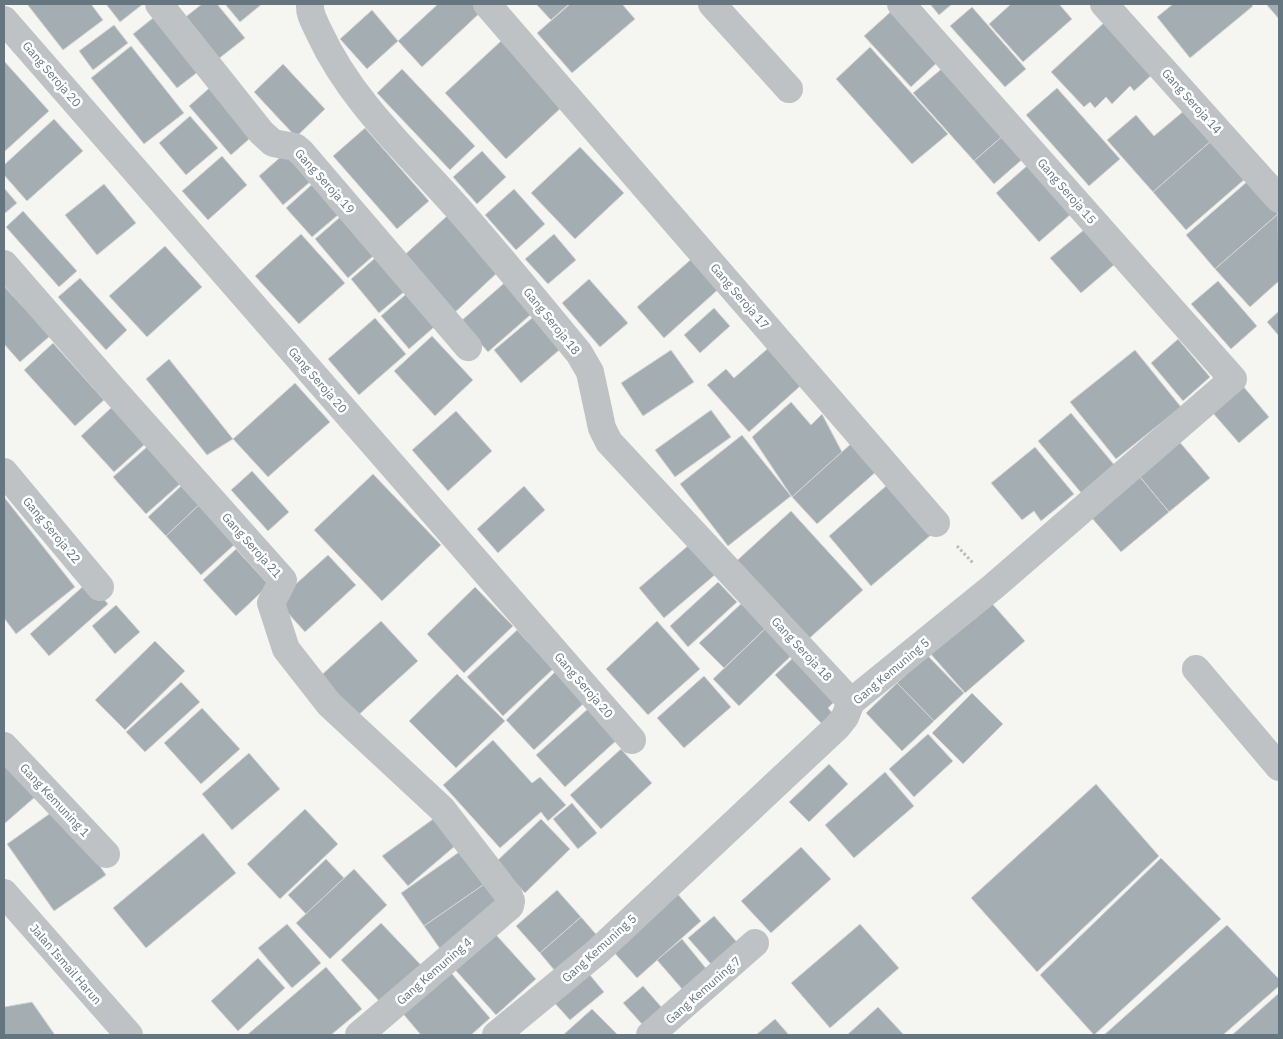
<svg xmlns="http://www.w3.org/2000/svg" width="1283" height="1039" viewBox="0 0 1283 1039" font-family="'IBM Plex Sans',sans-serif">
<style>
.building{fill:#a4adb2;stroke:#d6d6d4}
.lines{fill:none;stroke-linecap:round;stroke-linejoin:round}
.path{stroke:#b8bbbd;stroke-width:3;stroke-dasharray:2.5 2.5;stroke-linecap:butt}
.minor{stroke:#bec2c5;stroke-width:28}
.labels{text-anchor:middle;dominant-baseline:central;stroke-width:5;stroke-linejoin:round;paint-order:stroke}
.street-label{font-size:12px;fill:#657681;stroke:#fff}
</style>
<rect width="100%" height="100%" fill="#f5f5f1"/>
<g class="building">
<polygon points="27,4 91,4 103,20 63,50"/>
<polygon points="106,4 143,4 120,22"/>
<polygon points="202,4 217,4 245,38 217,60 183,19"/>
<polygon points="225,4 262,4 240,22"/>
<polygon points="438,4 477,4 483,10 422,67 398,41"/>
<polygon points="536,4 569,4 551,20"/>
<polygon points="570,4 622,4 635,19 572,73 537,33"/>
<polygon points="930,4 952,4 939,15"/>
<polygon points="1011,4 1059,4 1072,19 1023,62 989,24"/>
<polygon points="1173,4 1251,4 1253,6 1190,58 1157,17"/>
<polygon points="1266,4 1279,4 1279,19"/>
<polygon points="897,6 943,57 911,87 864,36"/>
<polygon points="972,7 1026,69 1005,87 950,26"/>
<polygon points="372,10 398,41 367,69 340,39"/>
<polygon points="158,14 203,68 177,88 133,34"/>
<polygon points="1107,20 1155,72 1134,91 1130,86 1112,104 1106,97 1095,108 1090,102 1084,107 1051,72"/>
<polygon points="114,25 128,43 93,70 79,51"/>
<polygon points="501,41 563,106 506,159 445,93"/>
<polygon points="131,46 184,113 144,144 91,78"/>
<polygon points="870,47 948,134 912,164 836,79"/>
<polygon points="4,61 49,111 4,152"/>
<polygon points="283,64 325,109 296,137 254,92"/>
<polygon points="945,66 1005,134 974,161 913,93"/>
<polygon points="402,69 475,146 450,170 377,93"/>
<polygon points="214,84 256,133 231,155 189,106"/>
<polygon points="1057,88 1120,159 1089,186 1026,115"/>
<polygon points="1185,110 1211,141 1153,192 1107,140 1136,115 1154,136"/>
<polygon points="190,116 218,148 186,175 159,143"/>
<polygon points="54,119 83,151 27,201 4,175 4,165"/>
<polygon points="365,128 429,201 397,229 333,156"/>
<polygon points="1005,134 1025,157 994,184 974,161"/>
<polygon points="1211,141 1245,179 1186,230 1153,192"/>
<polygon points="292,147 317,176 283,205 259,176"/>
<polygon points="580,147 624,193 575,239 531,193"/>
<polygon points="482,151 506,177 477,204 453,177"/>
<polygon points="222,156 247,185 208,220 182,191"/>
<polygon points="1028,165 1071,214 1039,242 996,193"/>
<polygon points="318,179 345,209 312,237 286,208"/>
<polygon points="1249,180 1278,214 1215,269 1186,235"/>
<polygon points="104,184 136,223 97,255 65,215"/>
<polygon points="4,188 17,203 4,214"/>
<polygon points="514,189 545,224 516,250 485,215"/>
<polygon points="23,211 77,271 59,287 6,227"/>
<polygon points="347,211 380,250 348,278 315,239"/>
<polygon points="1278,214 1279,281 1250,307 1215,269"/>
<polygon points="447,216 499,271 451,316 399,260"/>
<polygon points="1085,229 1115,264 1081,293 1050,258"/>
<polygon points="301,234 345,283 299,324 255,276"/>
<polygon points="554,234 576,260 548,284 525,259"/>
<polygon points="165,246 202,287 147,337 109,296"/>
<polygon points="382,252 411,286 379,313 351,279"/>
<polygon points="696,255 722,286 664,338 637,307"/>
<polygon points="80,278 127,330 106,350 58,297"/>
<polygon points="510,278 537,309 488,352 461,321"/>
<polygon points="589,279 628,323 600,347 562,303"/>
<polygon points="1218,281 1257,326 1231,349 1191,304"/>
<polygon points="4,286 50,336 20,362 4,344"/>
<polygon points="413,288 441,321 409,349 381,316"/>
<polygon points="714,308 730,326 700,353 684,335"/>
<polygon points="1279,311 1279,336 1267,322"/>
<polygon points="538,313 565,345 521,383 494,350"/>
<polygon points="375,318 406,354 359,395 328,359"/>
<polygon points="432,336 473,380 435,416 394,371"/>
<polygon points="1178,339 1210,377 1183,401 1151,363"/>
<polygon points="53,343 104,400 75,426 24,370"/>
<polygon points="774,343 807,380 749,432 707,385 726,369 734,378"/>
<polygon points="671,350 694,382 643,416 621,383"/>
<polygon points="1135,350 1181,407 1116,459 1070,402"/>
<polygon points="169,359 233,439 207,455 146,379"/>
<polygon points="295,383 330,422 268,477 233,439"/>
<polygon points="1243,386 1269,417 1239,443 1212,412"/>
<polygon points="791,402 811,425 822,414 842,452 792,497 752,437"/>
<polygon points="112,407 145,444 114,472 81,436"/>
<polygon points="711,410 731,437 675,477 655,450"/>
<polygon points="456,411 492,451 448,491 412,450"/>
<polygon points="1071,413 1116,467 1083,495 1038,441"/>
<polygon points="742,435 791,496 728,546 680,484"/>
<polygon points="1178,440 1210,478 1169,512 1140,477"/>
<polygon points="853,442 878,470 817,524 792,497"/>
<polygon points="148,446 181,483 146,514 113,477"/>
<polygon points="1035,447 1074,494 1041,521 1034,511 1022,520 991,483"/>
<polygon points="252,471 289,512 268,531 231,490"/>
<polygon points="373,474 441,545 382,601 314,530"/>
<polygon points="1140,477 1169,512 1121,552 1091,517"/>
<polygon points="894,479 938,529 871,586 829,536"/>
<polygon points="181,486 199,505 166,536 148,517"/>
<polygon points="524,486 545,510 498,553 477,529"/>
<polygon points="4,497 75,587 16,634 4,618"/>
<polygon points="199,505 235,544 201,575 166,536"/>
<polygon points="791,511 863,590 803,644 731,566"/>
<polygon points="697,538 723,568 664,618 639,588"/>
<polygon points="236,549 269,585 236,616 203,580"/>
<polygon points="328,555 356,585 305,632 277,601"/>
<polygon points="89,581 108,604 49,656 30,634"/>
<polygon points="718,582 737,602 688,647 670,626"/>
<polygon points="475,587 513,626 464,673 427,634"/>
<polygon points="989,600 1025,641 965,693 929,652"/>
<polygon points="743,602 767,627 724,668 699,643"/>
<polygon points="116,605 140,632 115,654 92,626"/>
<polygon points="381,621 418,661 354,719 317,679"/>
<polygon points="657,621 700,669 648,715 606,669"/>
<polygon points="767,627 793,654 739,706 713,679"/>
<polygon points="517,630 553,669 503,716 467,677"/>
<polygon points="155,641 185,671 125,730 95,700"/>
<polygon points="796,655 838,698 828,708 834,715 823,725 775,675"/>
<polygon points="927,655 964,693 934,721 897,683"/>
<polygon points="556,671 585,702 534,750 506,720"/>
<polygon points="457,674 505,721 456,768 409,721"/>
<polygon points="704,676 731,707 684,748 657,718"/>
<polygon points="181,682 200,702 145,752 126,732"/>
<polygon points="897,683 934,721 902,751 866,713"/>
<polygon points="972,693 1003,724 963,764 932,733"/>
<polygon points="590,707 618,739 565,787 536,755"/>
<polygon points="202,708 240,749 201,784 164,743"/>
<polygon points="928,734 953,761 914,797 889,769"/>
<polygon points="493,740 532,783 540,777 566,805 548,821 541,812 500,848 443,785"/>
<polygon points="621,749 652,783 601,829 570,795"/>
<polygon points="249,753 280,789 232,830 202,794"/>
<polygon points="4,759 35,797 4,824"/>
<polygon points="829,764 848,784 809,822 789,802"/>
<polygon points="885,772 914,806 854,858 825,825"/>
<polygon points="1096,784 1159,856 1037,972 971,898"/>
<polygon points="572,803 597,833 578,849 553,819"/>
<polygon points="59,807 106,875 54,911 7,844"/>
<polygon points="305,809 338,844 280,899 247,864"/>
<polygon points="440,814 462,840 408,886 382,856"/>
<polygon points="541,819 570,849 525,893 496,862"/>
<polygon points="203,833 236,873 146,948 113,908"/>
<polygon points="801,847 831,879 771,933 741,901"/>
<polygon points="462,850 486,883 424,926 401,893"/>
<polygon points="1161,858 1221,919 1094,1035 1040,975"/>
<polygon points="326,859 344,878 306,914 288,895"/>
<polygon points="354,869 387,905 330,959 296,923"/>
<polygon points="486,883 504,910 443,953 424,926"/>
<polygon points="557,890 581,917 540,953 516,926"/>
<polygon points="676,892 701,921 637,978 611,949"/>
<polygon points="714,916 743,949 717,971 688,938"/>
<polygon points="581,917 601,940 560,977 540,953"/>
<polygon points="381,923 421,965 381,1003 341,960"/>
<polygon points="287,924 321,963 292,988 258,948"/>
<polygon points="860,924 899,968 830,1028 791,983"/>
<polygon points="1227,925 1279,979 1279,986 1223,1035 1104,1035"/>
<polygon points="489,927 536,979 496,1015 449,963"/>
<polygon points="682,939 713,977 689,997 657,960"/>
<polygon points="258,958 285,988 238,1031 211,1001"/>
<polygon points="326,967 362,1009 331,1035 247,1035"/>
<polygon points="446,967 490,1018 471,1035 421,1035 399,1009"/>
<polygon points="585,969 604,992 570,1020 551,999"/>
<polygon points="643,986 670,1017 650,1033 623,1003"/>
<polygon points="1279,993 1279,1035 1232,1035"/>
<polygon points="32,1002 55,1035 4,1035 4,1007"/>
<polygon points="878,1007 904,1035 847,1035"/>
<polygon points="592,1009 618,1035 563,1035"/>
<polygon points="775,1019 789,1035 756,1035"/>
</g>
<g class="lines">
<polyline class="path" points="957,546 973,563"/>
<g class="minor">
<polyline points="159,4 261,132 273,143 295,147 302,153 468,347"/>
<path d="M 310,4 C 309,14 315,23 319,32 C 353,106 415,158 467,219 C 505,263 542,308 579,353 L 590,372 L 602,428 L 609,442 L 851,702"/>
<polyline points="487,4 936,523"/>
<polyline points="712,4 789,89"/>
<polyline points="1104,4 1279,199"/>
<polyline points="4,20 632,740"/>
<polyline points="4,264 111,387 283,580 271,603 286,649 329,704 442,809 509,896 511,901 510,906 359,1035"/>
<polyline points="4,472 100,587"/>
<polyline points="1196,669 1279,767"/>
<polyline points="4,746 106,854"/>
<polyline points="4,893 129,1035"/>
<polyline points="496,1035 597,952 837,727 845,717 851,702 994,586 1233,379 901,4"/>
<polyline points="650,1035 755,943"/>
</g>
</g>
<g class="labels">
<g class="street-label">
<text transform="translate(52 74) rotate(49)">Gang Seroja 20</text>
<text transform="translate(1192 101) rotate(48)">Gang Seroja 14</text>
<text transform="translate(325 181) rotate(48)">Gang Seroja 19</text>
<text transform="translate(1067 191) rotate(49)">Gang Seroja 15</text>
<text transform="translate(740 296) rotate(49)">Gang Seroja 17</text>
<text transform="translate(552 321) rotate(51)">Gang Seroja 18</text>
<text transform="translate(318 380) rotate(49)">Gang Seroja 20</text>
<text transform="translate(52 530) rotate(50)">Gang Seroja 22</text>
<text transform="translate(252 545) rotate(48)">Gang Seroja 21</text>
<text transform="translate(802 649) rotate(47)">Gang Seroja 18</text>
<text transform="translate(891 671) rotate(-40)">Gang Kemuning 5</text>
<text transform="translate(584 685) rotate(49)">Gang Seroja 20</text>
<text transform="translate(55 800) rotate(47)">Gang Kemuning 1</text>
<text transform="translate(599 948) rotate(-42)">Gang Kemuning 5</text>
<text transform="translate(66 964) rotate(49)">Jalan Ismail Harun</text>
<text transform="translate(434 971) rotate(-41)">Gang Kemuning 4</text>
<text transform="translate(703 990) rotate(-41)">Gang Kemuning 7</text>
</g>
</g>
<rect width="1283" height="1039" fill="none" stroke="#657681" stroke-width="10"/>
</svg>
